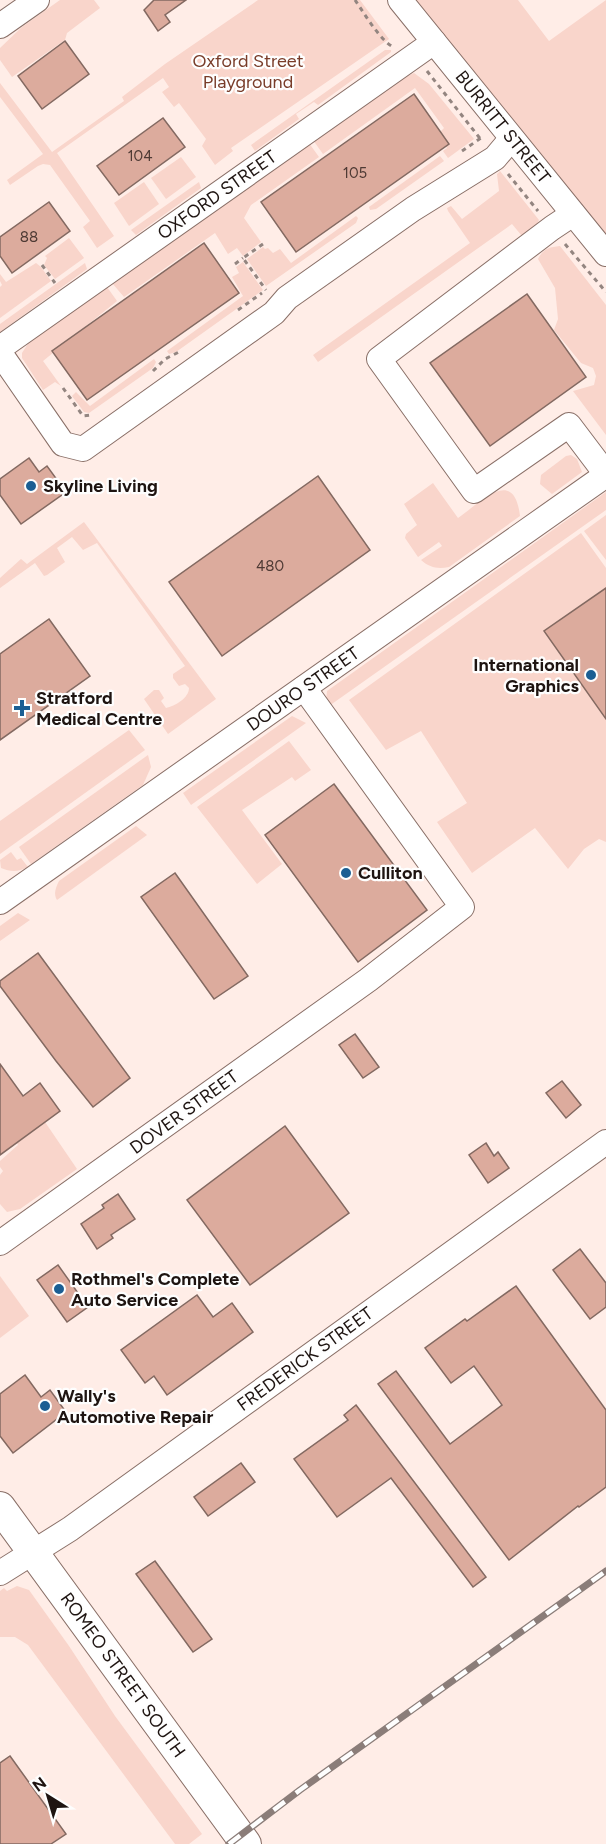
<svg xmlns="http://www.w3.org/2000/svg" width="606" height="1844" viewBox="0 0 606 1844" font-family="Figtree,sans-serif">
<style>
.green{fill:#f9d5cb}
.building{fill:#dcab9d;stroke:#836961;stroke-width:1.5}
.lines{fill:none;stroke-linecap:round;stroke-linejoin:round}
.minor-casing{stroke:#896f67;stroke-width:26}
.major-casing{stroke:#896f67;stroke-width:32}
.path{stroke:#938580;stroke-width:3;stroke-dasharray:4.5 4.5;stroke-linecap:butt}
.minor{stroke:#fff;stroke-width:24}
.major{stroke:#fff;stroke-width:30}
.rail-casing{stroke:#8b7d79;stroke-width:7}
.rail{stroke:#fefefe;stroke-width:4.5;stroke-dasharray:14;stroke-linecap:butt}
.poi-dot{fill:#1b5e93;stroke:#fefefe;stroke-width:2}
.labels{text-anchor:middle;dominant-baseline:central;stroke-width:4.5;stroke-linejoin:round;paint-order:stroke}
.number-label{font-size:15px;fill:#4e3a34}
.park-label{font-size:18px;fill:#793c29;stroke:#fefefe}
.street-label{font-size:18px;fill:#1e1411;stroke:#fefefe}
.poi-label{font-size:18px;font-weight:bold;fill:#1e1411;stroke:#fefefe;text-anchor:start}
</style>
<rect width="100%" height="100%" fill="#ffede7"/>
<g class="green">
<polygon points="60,0 94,0 100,8 67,33 65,40 12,77 0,60 0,48 22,27"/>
<polygon points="258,0 360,0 389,39 231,148 233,151 215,165 202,146 206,139 179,103 174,107 162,92 169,87 163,78 57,153 114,236 97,248 83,227 90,221 50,165 43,164 38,166 10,185 7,180 43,154 0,97 0,83 52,152 124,101 122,97 165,64"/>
<polygon points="413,0 518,0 549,41 606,0 606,236"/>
<polygon points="385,50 391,50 391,52 318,105 314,102 296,114 299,119 255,151 251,145"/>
<polygon points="414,73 429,84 474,139 448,158 443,151 447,148 438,134 444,128 415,88 323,154 313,140 403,78"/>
<polygon points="309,143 319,157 251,205 244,218 261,242 243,256 237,248 228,254 215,233 124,297 112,283"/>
<polygon points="440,156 444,161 376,209 370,210 369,207"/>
<polygon points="181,157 196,177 166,199 151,178"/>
<polygon points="500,171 539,220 536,226 522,236 512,224 318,362 313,355 470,243 448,211 447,208 451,206 462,219 499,191 497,174"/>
<polygon points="144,182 159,204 129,226 114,203"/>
<polygon points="199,182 201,188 136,235 131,230"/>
<polygon points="356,216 358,218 356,223 266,286 247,259 263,247 265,249 268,248 273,253 280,249 291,263"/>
<polygon points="69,238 84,258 55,279 44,265 47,258 45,256"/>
<path d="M 560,246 L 606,305 L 606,435 L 573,391 L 594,385 L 596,376 L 593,368 L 581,363 L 554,330 L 558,319 L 555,288 L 538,259 C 543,249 549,247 560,246 Z"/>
<polygon points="243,262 263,290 176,352 169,354 167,351 243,296 232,277 239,273 236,267"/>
<polygon points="36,263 41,267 51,281 0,318 0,287 2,285 0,281 0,274 6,282"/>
<polygon points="85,263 87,269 0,332 0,324"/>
<polygon points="107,287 117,301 43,361 61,386 55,382 43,390 22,358 22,353 29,342"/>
<polygon points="154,359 156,362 153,368 89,413 84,412 72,396 76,392 90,406"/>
<polygon points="571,455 577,459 582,472 552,494 540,484 541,475 566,456"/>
<path d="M 433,483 L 458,518 C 480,503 514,465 520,516 L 449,567 C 438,569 430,568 421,560 L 442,546 L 439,542 L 418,557 L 405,538 L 406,534 L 417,525 L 404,504 Z"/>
<polygon points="606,492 606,510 329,706 326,702 327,691"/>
<polygon points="606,515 606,560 584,531"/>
<path d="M 84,522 L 216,699 L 168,734 L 144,699 L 154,690 L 159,690 L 164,698 L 161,701 L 166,708 C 175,706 189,698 189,688 L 185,684 L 179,686 L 173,678 L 173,674 L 185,666 L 97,543 L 83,550 L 72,537 L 57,548 L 65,562 L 47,575 L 44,576 L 35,563 L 0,588 L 0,578 L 21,559 L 27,564 Z"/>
<polygon points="581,533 606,568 606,591 546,632 606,719 606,842 599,839 584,849 568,869 535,828 472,873 437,822 467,803 421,731 386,750 349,700"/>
<polygon points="292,716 306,723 191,805 183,793"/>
<polygon points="129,730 145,750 0,854 0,821"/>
<polygon points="289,741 311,770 295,781 292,777 242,810 282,864 257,884 197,807"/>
<polygon points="148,755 151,767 143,785 31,864 19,847"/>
<path d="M 136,826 L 147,835 L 57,900 C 53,894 56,887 59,881 Z"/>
<path d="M 11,852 L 17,860 L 21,858 L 28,867 C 18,872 11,872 1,868 L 0,860 Z"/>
<polygon points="18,913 30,920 0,941 0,926"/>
<polygon points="45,1122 77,1169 20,1209 7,1212 0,1204 0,1175 3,1171 0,1167 0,1161 18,1145 17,1143"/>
<polygon points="0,1276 29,1316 0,1338"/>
<polygon points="17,1586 29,1590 69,1646 115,1716 202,1834 189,1844 175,1844 28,1645 15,1637 0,1637 0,1591 4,1588 7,1591"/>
</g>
<g class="building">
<polygon points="154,0 186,0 165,15 170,22 158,31 144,10"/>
<polygon points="65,41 89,74 42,109 18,76"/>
<polygon points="414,94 449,144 296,252 261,202"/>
<polygon points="163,118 185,147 119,195 97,166"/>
<polygon points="49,202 70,231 12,273 0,256 0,237"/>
<polygon points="204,243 239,293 87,400 52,351"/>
<polygon points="527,294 586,377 490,446 430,363"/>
<polygon points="29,458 39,472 47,466 66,492 21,524 0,495 0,479"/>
<polygon points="318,476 370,550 222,656 169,582"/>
<polygon points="606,588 606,719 544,631"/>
<polygon points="49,619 90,676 0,740 0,654"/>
<polygon points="334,784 427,910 358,962 265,835"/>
<polygon points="175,873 248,976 214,999 141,897"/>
<polygon points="38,953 130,1078 93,1107 56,1061 0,986 0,981"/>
<polygon points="355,1034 379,1067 363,1078 339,1045"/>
<polygon points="0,1064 23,1096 40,1083 60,1111 0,1155"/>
<polygon points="562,1081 581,1105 566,1118 546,1093"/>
<polygon points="285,1126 349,1213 250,1285 187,1200"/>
<polygon points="486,1143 494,1156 498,1152 509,1168 488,1183 469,1155"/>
<polygon points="118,1194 135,1219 111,1235 113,1238 97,1249 81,1224 104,1208 102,1205"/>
<polygon points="580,1249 606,1283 606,1307 590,1319 553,1270"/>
<polygon points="58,1265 88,1307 67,1322 37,1280"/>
<polygon points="516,1286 606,1410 606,1487 579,1507 578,1506 509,1560 378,1384 396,1371 450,1444 502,1405 474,1366 451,1383 425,1348 465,1319 467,1321"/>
<polygon points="197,1295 213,1317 232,1303 253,1332 167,1395 154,1376 145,1383 121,1350"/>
<polygon points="25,1375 41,1397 50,1390 66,1412 13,1453 0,1436 0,1394"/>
<polygon points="356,1405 486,1577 473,1587 391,1478 337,1517 294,1459 348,1420 344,1415"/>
<polygon points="241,1463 255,1482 208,1516 194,1497"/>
<polygon points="155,1561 212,1639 193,1652 136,1574"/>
<polygon points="10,1756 66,1834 51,1844 0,1844 0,1763"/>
</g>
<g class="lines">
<g class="minor-casing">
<g id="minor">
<polyline points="400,0 606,254"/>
<polyline points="0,26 37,0"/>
<polyline points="573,214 552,228 379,359 474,491 569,425 606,474"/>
<polyline points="0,348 434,42"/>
<polyline points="0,353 63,444 83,449 274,313 287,298 413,209 495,158 511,139"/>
<polyline points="0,902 606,475"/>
<polyline points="0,1243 368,980 462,907 304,688"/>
<polyline points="0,1573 70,1529 606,1142"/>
</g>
</g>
<g class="major-casing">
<polyline id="major" points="0,1507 246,1844"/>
</g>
<g class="path">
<path d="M 355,0 C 364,13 380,40 393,47"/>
<polyline points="427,71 482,141"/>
<polyline points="462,151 481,138"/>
<polyline points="508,174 538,211"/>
<polyline points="263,244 243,258 266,290"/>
<polyline points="565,244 606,292"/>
<polyline points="235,264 243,258"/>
<polyline points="42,265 55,283"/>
<polyline points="238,310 262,293"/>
<polyline points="153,371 165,359 179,352"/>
<polyline points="63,388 83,416 92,415"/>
</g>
<use href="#minor" class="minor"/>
<use href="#major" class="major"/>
<g class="rail-casing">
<polyline id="rail" points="229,1844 300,1790 606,1571"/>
</g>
<use href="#rail" class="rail"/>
</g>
<g class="poi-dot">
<circle cx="31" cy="486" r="6"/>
<circle cx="591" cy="675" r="6"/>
<path d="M19 699h6v6h6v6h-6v6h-6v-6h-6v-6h6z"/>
<circle cx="346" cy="873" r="6"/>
<circle cx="59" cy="1289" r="6"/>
<circle cx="45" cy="1406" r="6"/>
</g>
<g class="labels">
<g class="number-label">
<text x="140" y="156">104</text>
<text x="355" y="173">105</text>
<text x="29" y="237">88</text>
<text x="270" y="566">480</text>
</g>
<g class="park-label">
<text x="248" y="61">Oxford Street<tspan x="248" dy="21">Playground</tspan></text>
</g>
<g class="street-label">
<text transform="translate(503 127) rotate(51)">BURRITT STREET</text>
<text transform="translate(217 195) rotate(-35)">OXFORD STREET</text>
<text transform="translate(303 689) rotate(-35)">DOURO STREET</text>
<text transform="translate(184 1112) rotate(-36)">DOVER STREET</text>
<text transform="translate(305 1359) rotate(-36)">FREDERICK STREET</text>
<text transform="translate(123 1675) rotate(54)">ROMEO STREET SOUTH</text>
</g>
<g class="poi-label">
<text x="43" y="486">Skyline Living</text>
<text x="579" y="665" text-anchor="end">International<tspan x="579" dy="21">Graphics</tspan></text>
<text x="36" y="698">Stratford<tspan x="36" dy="21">Medical Centre</tspan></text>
<text x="358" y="873">Culliton</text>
<text x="71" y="1279">Rothmel's Complete<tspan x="71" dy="21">Auto Service</tspan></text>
<text x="57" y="1396">Wally's<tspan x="57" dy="21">Automotive Repair</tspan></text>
</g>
</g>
<g transform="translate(48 1796) rotate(323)" stroke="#fefefe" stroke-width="4.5" paint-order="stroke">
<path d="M0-4.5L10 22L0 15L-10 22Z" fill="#1e1411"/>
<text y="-9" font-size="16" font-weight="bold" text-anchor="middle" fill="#1e1411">N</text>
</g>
</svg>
